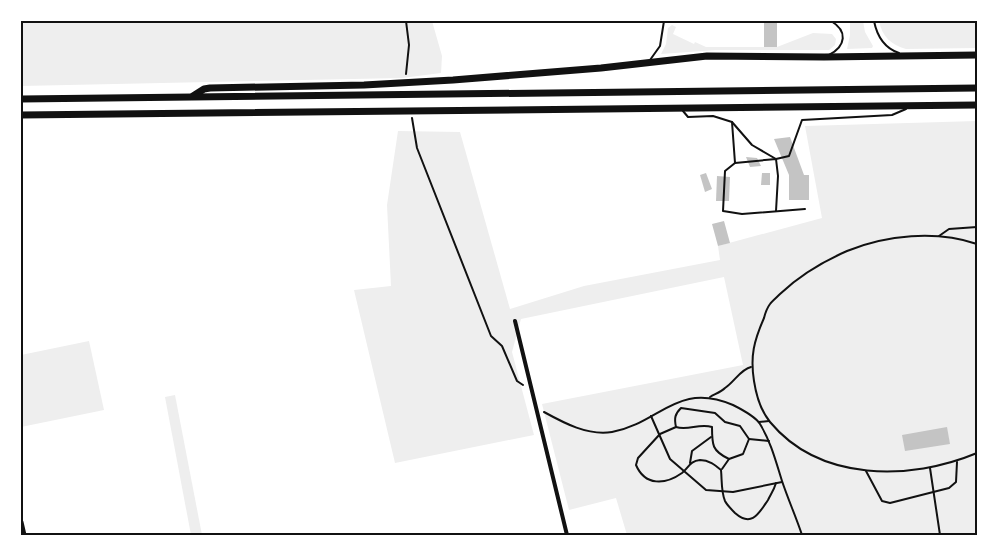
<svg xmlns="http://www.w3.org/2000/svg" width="998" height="556" viewBox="0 0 998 556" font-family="Helvetica,sans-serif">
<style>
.green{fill:#eee}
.building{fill:#c4c4c4}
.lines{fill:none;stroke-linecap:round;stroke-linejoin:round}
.path{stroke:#111;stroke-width:2}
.service{stroke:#111;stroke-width:2}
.minor{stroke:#111;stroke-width:4}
.tertiary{stroke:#111;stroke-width:5}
.trunk{stroke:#111;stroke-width:7}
.neatline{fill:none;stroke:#111;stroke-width:2}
</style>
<rect width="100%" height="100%" fill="#fff"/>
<g class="green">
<polygon points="21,21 432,21 442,56 441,73 402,78 21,86"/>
<polygon points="850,21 863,21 865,32 873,46 872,48 847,49 850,35"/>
<path d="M 879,21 L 977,21 L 977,48 L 906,49 C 891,45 882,36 879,21 Z"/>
<polygon points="672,25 676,27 673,34 694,44 695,42 706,47 777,47 813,33 832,34 836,39 835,45 829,50 716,50 661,54 666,44 668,28"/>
<polygon points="977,121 977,535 627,535 616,498 569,510 542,404 743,365 724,277 521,319 512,352 534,435 395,463 354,290 391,286 387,205 398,131 460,132 510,309 584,286 720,260 718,246 822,218 805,126"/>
<polygon points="89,341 104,410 21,427 21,355"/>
<polygon points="175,395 202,535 191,535 165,397"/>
</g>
<g class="building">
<rect x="764" y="21" width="13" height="26"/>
<polygon points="790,137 804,175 809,175 809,200 789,200 789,175 774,139"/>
<polygon points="746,157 757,158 761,166 750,167"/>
<polygon points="706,173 712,189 705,192 700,175"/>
<polygon points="762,173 770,173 770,185 761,185"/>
<polygon points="717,176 730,177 729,201 716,201"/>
<polygon points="724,221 730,243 718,246 712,224"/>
<polygon points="947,427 950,444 905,451 902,435"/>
</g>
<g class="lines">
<g class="path">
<polyline points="406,21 409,45 406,74"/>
<polyline points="412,118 417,148 491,336 502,346 517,381 523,385"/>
<polyline points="939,236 949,229 977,227"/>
<path d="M 977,244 C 936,230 886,235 847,251 C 822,262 800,275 780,294 C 777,297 772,301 770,304 C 767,308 765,314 764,318 C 754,341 750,356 754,381 C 756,394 761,411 770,422 C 820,482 910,481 977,453"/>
<path d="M 710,397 C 715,394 721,392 725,388 C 734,382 741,369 751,367"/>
<path d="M 681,408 L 715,413 L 725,422 L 740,426 L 749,439 L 743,454 L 729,459 C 712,451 712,445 712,427 C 699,423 688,431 676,427 C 674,418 675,414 681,408 Z"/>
<path d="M 544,412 C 564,423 588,436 612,432 C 660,423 677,381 733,405 C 741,409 755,416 760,424 C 771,442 776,462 782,481 C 788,499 796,517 802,535"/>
<polyline points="651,416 670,459 706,490 733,492 782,482"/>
<polyline points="759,422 769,421"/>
<path d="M 676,427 L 660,434 L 638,458 L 636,465 C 645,486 665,485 682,473 C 689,467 690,461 700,460 C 709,460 715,465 721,470 C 722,480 721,492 725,501 C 727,505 732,510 735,513 C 752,528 759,513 768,500 C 771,494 774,490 776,483"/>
<polyline points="749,439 769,441"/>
<polyline points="690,463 692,451 711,437"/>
<polyline points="930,468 940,535"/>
<polyline points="722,469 729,459"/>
<polyline points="866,471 882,501 890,503 949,488 956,482 957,462"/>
</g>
<g class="service">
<path d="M 874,21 C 877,36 884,48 899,53"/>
<path d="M 829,55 C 846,46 848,31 831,21"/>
<polyline points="650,60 660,46 664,21"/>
<polyline points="683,111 688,117 713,116 732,122 752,145 776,159 789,156 802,120 892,115 906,109"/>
<polyline points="732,122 735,163 776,159 778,176 776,211"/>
<polyline points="735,163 725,171 723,211 742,214 805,209"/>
</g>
<polyline class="minor" points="515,321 567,535"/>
<polyline class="tertiary" points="21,522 24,535"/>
<g class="trunk">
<polyline points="193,96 204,89 210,88 364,85 453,80 601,68 707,56 824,57 977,55"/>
<polyline points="21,99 977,88"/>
<polyline points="21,115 977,105"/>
</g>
</g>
<rect width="998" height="556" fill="none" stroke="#ffffff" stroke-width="45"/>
<rect x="22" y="22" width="954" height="512" class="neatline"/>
</svg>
